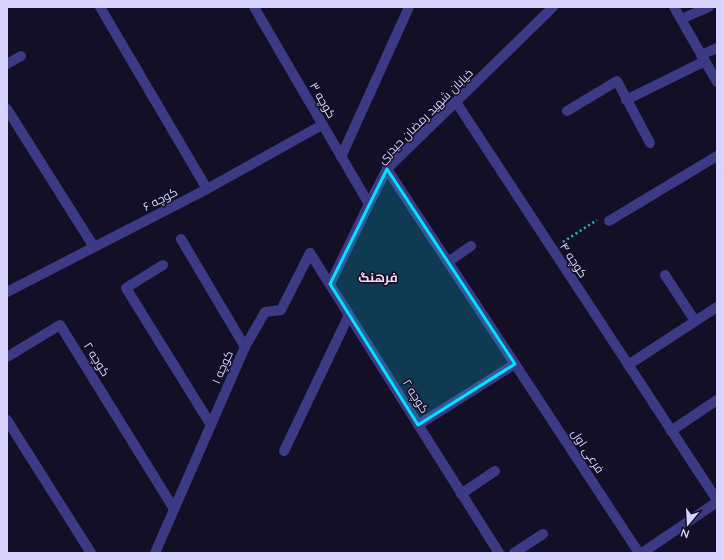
<svg xmlns="http://www.w3.org/2000/svg" width="724" height="560" viewBox="0 0 724 560" font-family="Lato,Cairo,sans-serif">
<style>
.lines{fill:none;stroke-linecap:round;stroke-linejoin:round}
.path{stroke:#2fb8b0;stroke-width:2.5;stroke-dasharray:2 3;stroke-linecap:butt}
.minor{stroke:#3d3a85;stroke-width:10}
.marked{fill:#00e5ff;fill-opacity:0.2;stroke:#00e5ff;stroke-width:3;stroke-linejoin:round}
.labels{text-anchor:middle;dominant-baseline:central;stroke-width:3;stroke-linejoin:round;paint-order:stroke}
.street-label{font-size:12px;fill:#d9d4ff;stroke:#130f26}
.neighbourhood-label{font-size:13px;font-weight:bold;fill:#ffd6f0;stroke:#130f26}
</style>
<rect width="100%" height="100%" fill="#130f26"/>
<g class="lines">
<polyline class="path" points="563,242 597,220"/>
<g class="minor">
<polyline points="100,7 207,189"/>
<polyline points="254,7 369,204"/>
<polyline points="674,7 717,82"/>
<polyline points="681,19 709,7"/>
<polyline points="701,55 717,48"/>
<polyline points="7,64 21,56"/>
<polyline points="626,100 705,61"/>
<polyline points="456,102 717,500"/>
<polyline points="7,109 94,247"/>
<polyline points="567,111 617,81 650,143"/>
<polyline points="341,157 409,7"/>
<polyline points="387,169 639,553"/>
<polyline points="609,221 717,156"/>
<polyline points="181,239 245,347"/>
<polyline points="310,253 499,553"/>
<polyline points="448,262 471,246"/>
<polyline points="163,265 126,288 211,425"/>
<polyline points="665,275 695,321"/>
<polyline points="330,284 369,204 387,169 553,7"/>
<polyline points="7,292 207,189 322,125"/>
<polyline points="7,357 60,325 174,509"/>
<polyline points="628,365 717,307"/>
<polyline points="7,420 91,553"/>
<polyline points="418,425 515,364"/>
<polyline points="671,431 717,400"/>
<polyline points="284,451 349,315"/>
<polyline points="461,494 495,471"/>
<polyline points="155,553 245,347 265,312 281,310 310,253"/>
<polyline points="514,553 543,534"/>
<polyline points="642,553 717,502"/>
</g>
</g>
<path class="marked" d="M 387,169 L 515,364 L 418,425 L 330,284 Z"/>
<g class="labels">
<g class="street-label">
<text transform="translate(323 100) rotate(60)">کوچه ۳</text>
<text transform="translate(425 116) rotate(-45)">خیابان شهید رمضان حیدری</text>
<text transform="translate(160 199) rotate(-27)">کوچه ۶</text>
<text transform="translate(574 260) rotate(57)">کوچه ۴</text>
<text transform="translate(97 359) rotate(58)">کوچه ۲</text>
<text transform="translate(222 367) rotate(-66)">کوچه ۱</text>
<text transform="translate(416 396) rotate(58)">کوچه ۲</text>
<text transform="translate(588 451) rotate(57)">فرعی اول</text>
</g>
<g class="neighbourhood-label">
<text x="378" y="277">فرهنگ</text>
</g>
</g>
<rect width="724" height="560" fill="none" stroke="#d9d4ff" stroke-width="16"/>
<g transform="translate(688 524) rotate(198)" stroke="#130f26" stroke-width="3" paint-order="stroke">
<path d="M0-3L7 15L0 10L-7 15Z" fill="#d9d4ff"/>
<text y="-6" font-size="11" font-weight="bold" text-anchor="middle" fill="#d9d4ff">N</text>
</g>
</svg>
